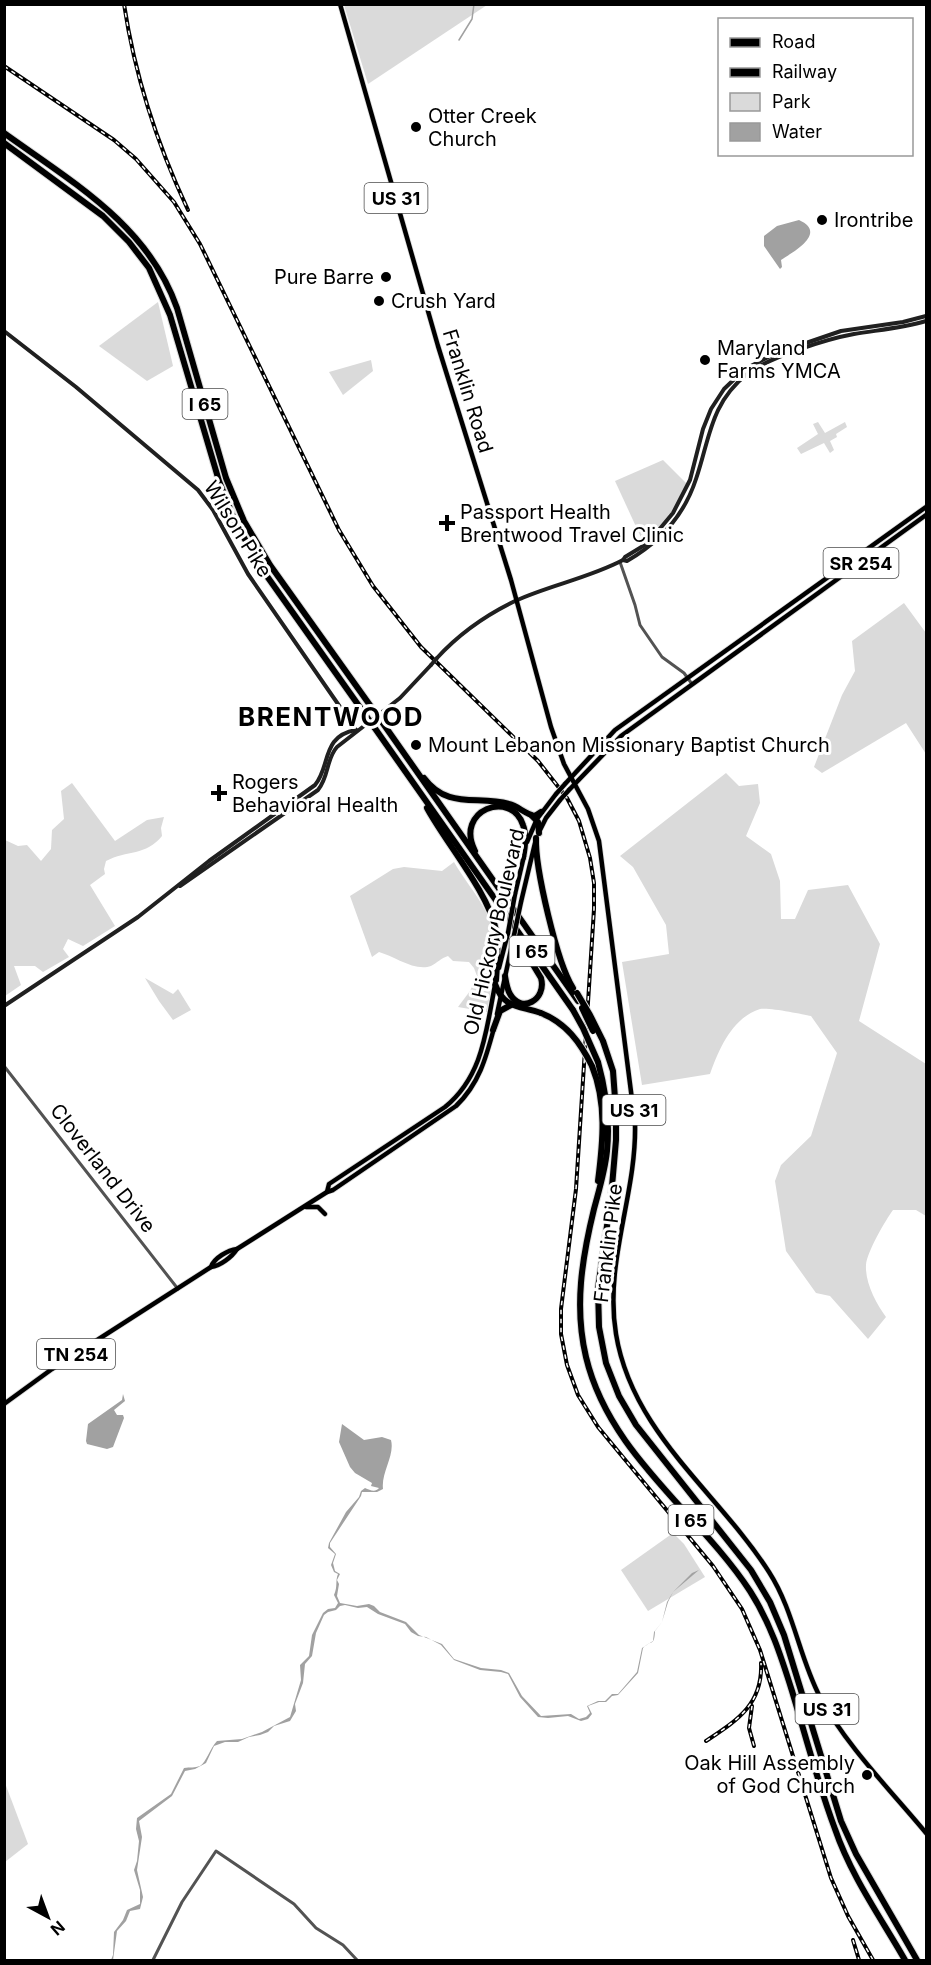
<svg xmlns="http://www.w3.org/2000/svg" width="931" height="1965" viewBox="0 0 931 1965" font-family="Inter,sans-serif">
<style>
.green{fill:#dadada}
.water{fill:#a1a1a1}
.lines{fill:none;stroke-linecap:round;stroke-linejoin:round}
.stream{stroke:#a1a1a1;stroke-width:1.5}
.primary-casing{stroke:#dbdbdb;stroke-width:6}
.motorway-casing{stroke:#dbdbdb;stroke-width:8}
.tertiary{stroke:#535353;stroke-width:3}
.secondary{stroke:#202020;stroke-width:4}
.primary{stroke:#000;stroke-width:4.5}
.motorway{stroke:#000;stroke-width:6}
.rail-casing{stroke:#000;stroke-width:4}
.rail{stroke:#fff;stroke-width:1.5;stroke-dasharray:4.5;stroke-linecap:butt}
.primary-bridge-casing{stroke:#dbdbdb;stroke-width:6;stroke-linecap:butt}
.motorway-bridge-casing{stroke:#dbdbdb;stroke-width:8;stroke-linecap:butt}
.secondary-bridge{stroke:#202020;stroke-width:4}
.primary-bridge{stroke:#000;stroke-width:4.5}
.motorway-bridge{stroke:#000;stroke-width:6}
.poi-dot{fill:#000;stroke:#fff;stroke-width:2}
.labels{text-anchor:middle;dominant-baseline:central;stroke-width:6;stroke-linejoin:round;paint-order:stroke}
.shield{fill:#fff;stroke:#4c4c4c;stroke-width:1.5}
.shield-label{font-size:18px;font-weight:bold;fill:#000}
.poi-label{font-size:20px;fill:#000;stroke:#fff;text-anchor:start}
.street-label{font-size:20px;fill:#000;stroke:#fff}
.district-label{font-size:26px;font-weight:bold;letter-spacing:1.5px;fill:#000;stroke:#fff}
</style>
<rect width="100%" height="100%" fill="#fff"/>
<g class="green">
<polygon points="344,5 344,4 487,5 368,84"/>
<polygon points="158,302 173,366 147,381 99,346"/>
<polygon points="371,360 373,371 343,395 329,372"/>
<polygon points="818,422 825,433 845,422 847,427 836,434 837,437 830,441 834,450 830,453 824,443 801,454 797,448 818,434 813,424"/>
<path d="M 663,460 L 687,484 C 676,508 663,526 644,544 L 615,481 Z"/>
<polygon points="904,603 926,633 926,754 906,723 822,773 814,767 842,695 855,671 852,641"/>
<path d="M 726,773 L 739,786 L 758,784 L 760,803 L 746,836 L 771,854 L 780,881 L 781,919 L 795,919 L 808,890 L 848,885 L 880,944 L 859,1021 L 926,1064 L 926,1216 L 916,1210 L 893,1210 C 885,1221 867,1252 866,1265 C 865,1283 876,1303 886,1317 L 868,1339 L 830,1296 L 816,1293 L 786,1251 L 775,1181 L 781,1165 L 811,1136 L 837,1053 L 811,1016 C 802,1014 768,1007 760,1009 C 732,1018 719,1049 710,1074 L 642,1085 L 622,962 L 669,954 L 666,925 L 633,867 L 620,856 Z"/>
<path d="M 72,783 L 115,841 L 147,820 L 164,817 L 161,828 L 162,836 C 146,856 127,850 106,861 L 104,869 L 105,874 L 90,885 L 115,926 L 83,946 L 68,939 L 63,949 L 69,957 L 43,972 L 35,966 L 14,966 L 21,985 L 5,996 L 5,840 L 18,846 L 27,845 L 41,861 L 51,849 L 52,830 L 64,819 L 61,791 Z"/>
<path d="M 454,862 C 463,878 476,893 485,910 C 501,942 493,978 487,1012 L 458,1007 L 470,991 L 477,976 L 474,968 L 469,962 L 453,961 L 448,956 C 441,958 437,963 431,966 C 415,972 394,956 379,952 L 372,957 L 350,896 L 393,869 L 404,867 L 442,871 Z"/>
<polygon points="145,978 173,994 178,989 191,1010 173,1020 159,1001"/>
<polygon points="673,1533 684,1544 705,1577 648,1611 621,1570"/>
<polygon points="5,1783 28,1844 5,1862 4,1862"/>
</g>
<g class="water">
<path d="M 799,220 C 828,233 793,252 781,260 L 782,267 L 780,269 L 764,246 L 764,236 L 777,226 Z"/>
<polygon points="123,1394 125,1401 114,1410 117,1415 123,1415 124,1418 113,1447 107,1449 87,1444 86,1441 88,1424 122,1400"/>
<path d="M 342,1424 L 364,1440 L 382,1437 L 391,1440 C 395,1456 381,1472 383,1489 L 377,1492 L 362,1492 L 361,1496 L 330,1543 L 330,1547 L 336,1554 L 333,1563 L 335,1571 L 340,1574 L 337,1580 L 339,1584 L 337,1596 L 340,1603 L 357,1606 L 369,1604 L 374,1606 L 380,1612 L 406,1622 L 419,1635 L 442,1644 L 454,1659 L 481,1668 L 501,1670 L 509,1673 L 522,1696 L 541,1716 L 571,1714 L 579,1719 L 586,1717 L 590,1713 L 587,1706 L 598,1701 L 605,1701 L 612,1694 L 618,1694 L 637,1672 L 642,1648 L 653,1641 L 654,1632 L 662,1622 L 667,1602 L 673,1592 L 692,1573 L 699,1570 L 673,1592 L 668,1602 L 662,1622 L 655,1631 C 654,1647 652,1639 643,1648 L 638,1673 L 618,1695 L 612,1696 L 606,1702 L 599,1702 L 588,1706 L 592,1714 L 588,1719 L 581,1721 L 568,1716 L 548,1718 L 538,1717 L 520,1697 L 508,1674 L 501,1672 L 480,1670 L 454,1660 L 441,1645 L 426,1637 L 418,1636 L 411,1632 L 405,1624 L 378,1614 L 367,1607 L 358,1608 L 345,1605 L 340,1606 L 336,1610 L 328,1612 L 324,1615 L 316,1633 L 312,1656 L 305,1664 L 303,1683 L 295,1704 L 296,1711 L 290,1721 L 274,1726 L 268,1732 L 260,1735 L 249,1737 L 238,1742 L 225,1742 L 214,1746 L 206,1763 L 195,1769 L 185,1771 L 172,1796 L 139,1821 L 142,1837 L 137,1870 L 143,1897 L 140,1909 L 130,1911 L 126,1921 L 117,1931 L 113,1960 L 111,1960 L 113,1955 L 114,1932 L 123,1920 L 127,1910 L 140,1904 L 140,1890 L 134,1870 L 137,1861 L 139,1841 L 136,1829 L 137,1818 L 171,1794 L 184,1768 C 190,1767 195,1768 200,1766 C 206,1763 210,1748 217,1741 L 242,1739 L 262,1732 L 290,1717 L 301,1680 L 300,1665 L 309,1656 L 312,1635 L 323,1613 L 328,1609 L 335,1608 L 338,1603 L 334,1595 C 338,1586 335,1581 338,1574 L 334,1572 L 331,1565 L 335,1554 L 328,1548 L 329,1543 L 346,1512 L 359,1497 L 361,1491 L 365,1488 C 370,1490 375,1493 379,1488 L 371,1486 L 372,1483 L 355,1473 L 350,1467 L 339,1442 Z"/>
</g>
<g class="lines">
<polyline class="stream" points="459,40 472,19 474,4"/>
<g class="primary-casing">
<g id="primary">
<path d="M 340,4 L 438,346 L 511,580 L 551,727 L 564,764 L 588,809 L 599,841 L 635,1123 C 637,1194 604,1262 616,1334 C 632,1433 718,1492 769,1572 C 794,1611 799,1657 820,1697 C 845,1744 892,1792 926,1833"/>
<polyline points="565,784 615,730 926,507"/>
<polyline points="569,790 621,736 926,515"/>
<polyline points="540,830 546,818 560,800"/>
<polyline points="527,842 537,819 556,794"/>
<polyline points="515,894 524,856"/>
<polyline points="521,902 535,843"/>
<polyline points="499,968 508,933"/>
<polyline points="497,1014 513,940"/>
<path d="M 327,1192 L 329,1184 L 445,1107 C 483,1076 486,1031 495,985"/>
<polyline points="306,1207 318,1207 325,1214"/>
<path d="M 211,1267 C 220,1266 232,1257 237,1249 L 327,1192 L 333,1190 L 456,1106 C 479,1084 486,1058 494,1028"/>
<path d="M 4,1404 L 52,1369 L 211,1267 C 214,1258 228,1250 237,1249"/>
</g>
</g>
<g class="motorway-casing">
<g id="motorway">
<path d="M 4,133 C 72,182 148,225 177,308 L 226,478 L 244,521 L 270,565 L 372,708"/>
<polyline points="4,143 103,216 129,242 149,268 170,315 219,481 236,524 264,572 364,713"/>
<polyline points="382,722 578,1001"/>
<polyline points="374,727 573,1010"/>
<path d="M 424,778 C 448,810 477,795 509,804 C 518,806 525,814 535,816 L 541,812"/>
<path d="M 427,808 C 446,843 488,892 496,930 C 499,947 497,963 496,980"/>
<polyline points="531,815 538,822 539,833"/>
<path d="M 536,838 C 535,868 557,963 573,988"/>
<path d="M 475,851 C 454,810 511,789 523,825 C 527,835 525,848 523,858"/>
<path d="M 505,976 C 506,982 507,989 510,994 C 521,1014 547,1000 541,978 L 515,935"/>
<path d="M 495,984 C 504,1009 519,1005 541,1013"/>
<polyline points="493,1030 500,1011 511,1005"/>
<polyline points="603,1041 613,1071 616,1112 616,1140 611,1198 598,1288 599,1327 606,1363 619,1396 636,1425 751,1570 770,1602 784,1635 841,1821 856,1854 917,1960"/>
<path d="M 598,1062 C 606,1091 610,1121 607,1151 C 605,1171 599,1190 594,1209 C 582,1258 574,1307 586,1357 C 609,1454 697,1511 750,1591 C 770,1622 781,1656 792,1691 C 806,1737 818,1784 835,1829 C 851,1876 881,1918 905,1960"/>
<path d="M 592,1066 C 607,1103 603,1142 598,1181"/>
</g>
</g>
<g class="tertiary">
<polyline points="620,562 635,605 640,625 662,657 684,673 692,684"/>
<polyline points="4,1066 178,1289"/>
<polyline points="153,1960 182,1902 216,1851 294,1904 316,1928 343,1945 357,1960"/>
</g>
<g class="secondary">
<polyline points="4,331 76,387 198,490 213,510 248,574 356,730"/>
<polyline points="623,560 625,557 648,543 673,513 690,480 703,429 711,409 724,389 745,369 774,354 841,331 903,322 926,316"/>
<path d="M 437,658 C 458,635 486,615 515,601 C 550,585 589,578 623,560 L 627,561 C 660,542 684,516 696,479 C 710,438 710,404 747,374 C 769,357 827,339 854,334 C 878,330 903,328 926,321"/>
<path d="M 180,886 L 318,790 C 329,777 326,759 337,747 L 400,698 L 431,665"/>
<path d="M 4,1006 L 138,917 L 209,861 L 315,785 C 331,766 321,736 356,730"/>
</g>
<use href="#primary" class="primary"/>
<use href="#motorway" class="motorway"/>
<g class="rail-casing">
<g id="rail">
<path d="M 124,4 C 135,77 157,144 188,210"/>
<polyline points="4,66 114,140 136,159 174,202 200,244 339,530 373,586 421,647 538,761 567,798 579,821 590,858 594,883 594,909 576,1189 561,1309 561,1334 567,1365 578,1395 598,1427 713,1566 742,1609 760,1650 831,1878 848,1916 873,1960"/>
<polyline points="752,1706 749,1728 754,1746"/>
<path d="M 706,1741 C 736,1721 763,1705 761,1663"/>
<polyline points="853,1940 859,1960"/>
</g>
</g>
<use href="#rail" class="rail"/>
<g class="primary-bridge-casing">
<g id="primary-bridge">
<polyline points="556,794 565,784"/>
<polyline points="560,800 569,790"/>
<polyline points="508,933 515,894"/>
<polyline points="513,940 521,902"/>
</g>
</g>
<g class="motorway-bridge-casing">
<g id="motorway-bridge">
<polyline points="372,708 382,722"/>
<polyline points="364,713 374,727"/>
<polyline points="577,993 590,1015 603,1041"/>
<polyline points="582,1008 593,1031"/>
<polyline points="573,1010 583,1028 598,1062"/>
<path d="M 541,1013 C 566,1023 580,1042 592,1066"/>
</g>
</g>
<polyline class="secondary-bridge" points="431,665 437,658"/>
<use href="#primary-bridge" class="primary-bridge"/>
<use href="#motorway-bridge" class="motorway-bridge"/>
</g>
<g class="poi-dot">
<circle cx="416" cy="127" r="6"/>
<circle cx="822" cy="220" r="6"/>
<circle cx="386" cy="277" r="6"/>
<circle cx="379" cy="301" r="6"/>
<circle cx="705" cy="360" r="6"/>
<path d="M444 514h6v6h6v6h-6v6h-6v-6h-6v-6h6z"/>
<circle cx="416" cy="745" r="6"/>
<path d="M216 784h6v6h6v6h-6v6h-6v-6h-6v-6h6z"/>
<circle cx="867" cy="1775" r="6"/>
</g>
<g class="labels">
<g class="shield">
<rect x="364.5" y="183" width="63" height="30" rx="4.5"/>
<rect x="182.5" y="389" width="45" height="30" rx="4.5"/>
<rect x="823.5" y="548" width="75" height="30" rx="4.5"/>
<rect x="509.5" y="936" width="45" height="30" rx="4.5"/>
<rect x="602.5" y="1095" width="63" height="30" rx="4.5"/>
<rect x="37" y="1339" width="78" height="30" rx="4.5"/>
<rect x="668.5" y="1505" width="45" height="30" rx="4.5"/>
<rect x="795.5" y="1694" width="63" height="30" rx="4.5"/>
</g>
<g class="shield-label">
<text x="396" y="198">US 31</text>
<text x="205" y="404">I 65</text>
<text x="861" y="563">SR 254</text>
<text x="532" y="951">I 65</text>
<text x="634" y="1110">US 31</text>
<text x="76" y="1354">TN 254</text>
<text x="691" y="1520">I 65</text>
<text x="827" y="1709">US 31</text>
</g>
<g class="poi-label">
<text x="428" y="116">Otter Creek<tspan x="428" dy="23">Church</tspan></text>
<text x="834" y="220">Irontribe</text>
<text x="374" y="277" text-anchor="end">Pure Barre</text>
<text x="391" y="301">Crush Yard</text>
<text x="717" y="348">Maryland<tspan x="717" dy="23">Farms YMCA</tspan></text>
<text x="460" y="512">Passport Health<tspan x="460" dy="23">Brentwood Travel Clinic</tspan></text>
<text x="428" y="745">Mount Lebanon Missionary Baptist Church</text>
<text x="232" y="782">Rogers<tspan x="232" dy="23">Behavioral Health</tspan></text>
<text x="855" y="1763" text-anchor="end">Oak Hill Assembly<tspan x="855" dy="23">of God Church</tspan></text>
</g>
<g class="street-label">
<text transform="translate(468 391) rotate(73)">Franklin Road</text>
<text transform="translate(238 529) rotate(58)">Wilson Pike</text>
<text transform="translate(494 932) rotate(-77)">Old Hickory Boulevard</text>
<text transform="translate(103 1168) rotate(52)">Cloverland Drive</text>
<text transform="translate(608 1243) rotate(-83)">Franklin Pike</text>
</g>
<g class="district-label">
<text x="331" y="716">BRENTWOOD</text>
</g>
</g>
<rect width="931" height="1965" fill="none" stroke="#000000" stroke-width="12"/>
<rect x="718" y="18" width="195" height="138" fill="#ffffff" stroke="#999999" stroke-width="1.5"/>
<rect x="730" y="38" width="30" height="9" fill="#000000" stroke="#999999" stroke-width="1.5"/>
<text x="772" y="48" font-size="18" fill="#000000">Road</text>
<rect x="730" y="68" width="30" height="9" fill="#000000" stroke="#999999" stroke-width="1.5"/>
<text x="772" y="78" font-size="18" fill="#000000">Railway</text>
<rect x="730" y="93" width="30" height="18" fill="#dadada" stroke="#999999" stroke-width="1.5"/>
<text x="772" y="108" font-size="18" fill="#000000">Park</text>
<rect x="730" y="123" width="30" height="18" fill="#a1a1a1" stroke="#999999" stroke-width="1.5"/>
<text x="772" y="138" font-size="18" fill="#000000">Water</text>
<g transform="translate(48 1917) rotate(139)" stroke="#ffffff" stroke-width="4.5" paint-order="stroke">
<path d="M0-4.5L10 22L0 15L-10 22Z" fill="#000000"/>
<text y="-9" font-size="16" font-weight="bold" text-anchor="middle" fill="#000000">N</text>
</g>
</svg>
